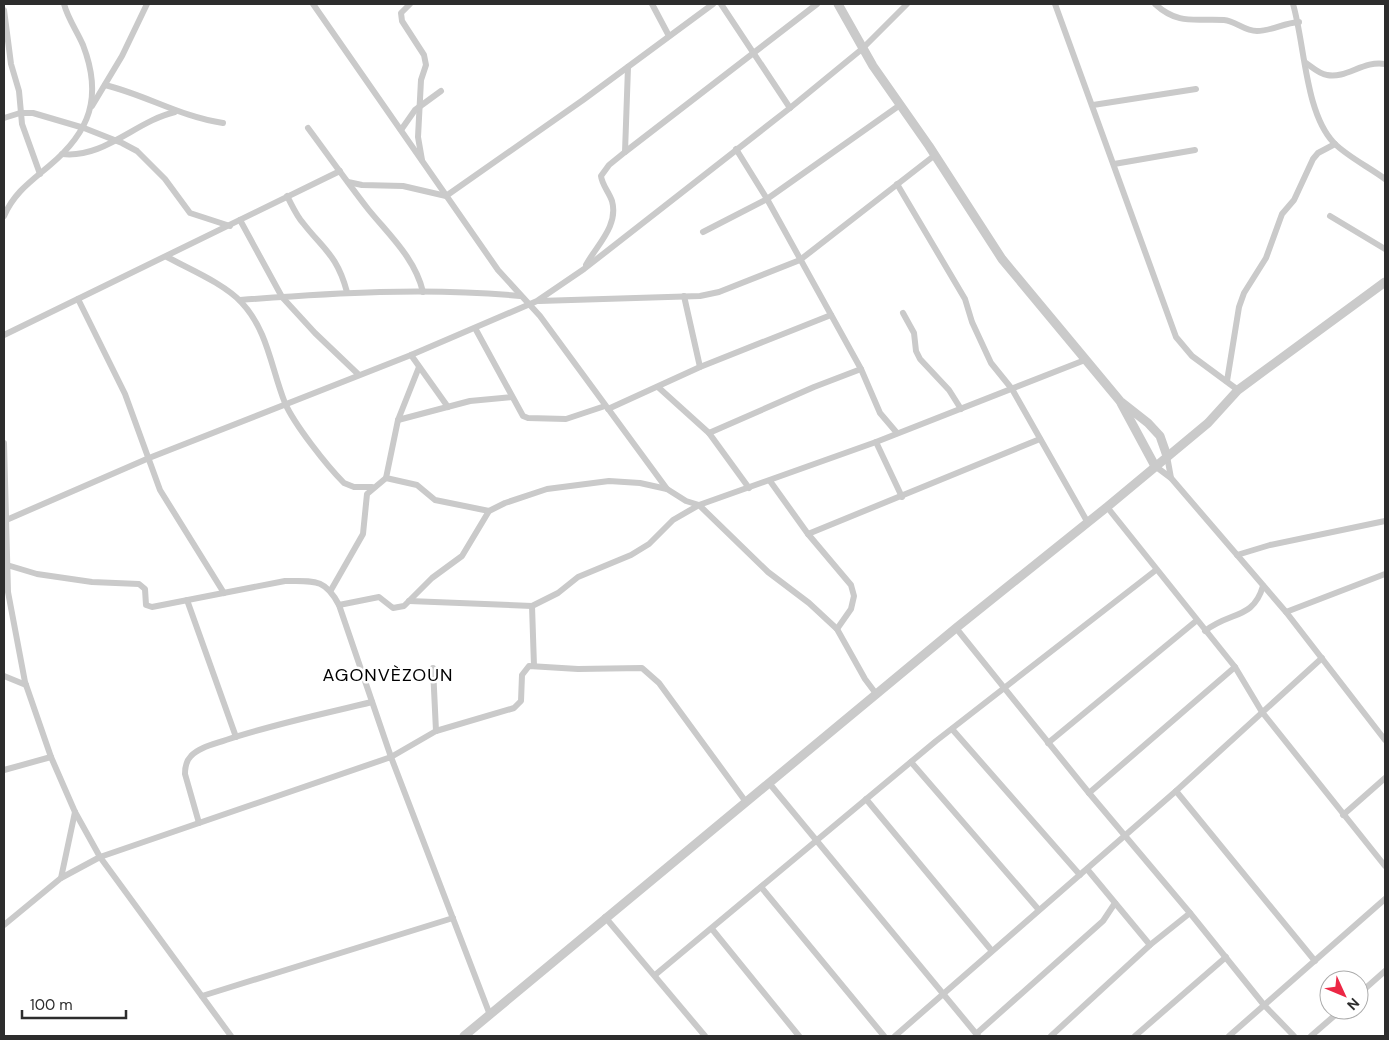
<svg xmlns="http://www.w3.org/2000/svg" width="1389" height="1040" viewBox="0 0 1389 1040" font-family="'DM Sans',sans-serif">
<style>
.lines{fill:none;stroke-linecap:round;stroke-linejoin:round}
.minor{stroke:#cacaca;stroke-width:6}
.tertiary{stroke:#cacaca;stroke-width:9}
.labels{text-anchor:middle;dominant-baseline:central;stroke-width:5;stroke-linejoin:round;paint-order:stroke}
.neighbourhood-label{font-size:18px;letter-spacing:1px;fill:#000;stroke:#fff}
</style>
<rect width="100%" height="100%" fill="#fff"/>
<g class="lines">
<g class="minor">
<polyline points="313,4 498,270 540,316 667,489 686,501 699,505 768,572 809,603 837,629 865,679 877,695"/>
<polyline points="410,4 401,13 402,21 424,55 426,65 421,80 418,137 422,160"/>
<polyline points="652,4 669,36"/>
<polyline points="721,4 790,108"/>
<polyline points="1055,4 1176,337 1192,356 1238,390"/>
<path d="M 1155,4 C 1179,26 1196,18 1224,20 C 1236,21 1244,31 1257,31 C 1271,31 1284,23 1299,22"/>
<path d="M 1293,4 C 1305,45 1305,113 1334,143 C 1348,157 1369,167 1385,179"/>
<polyline points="4,10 11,64 19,91 22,124 40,174"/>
<path d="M 1306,63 C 1312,67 1319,74 1327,75 C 1346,79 1364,60 1385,64"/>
<path d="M 105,85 C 146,95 181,117 223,123"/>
<polyline points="1093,105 1196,89"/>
<polyline points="92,106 122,56 147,4"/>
<polyline points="4,118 20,113 33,113 84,128 122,143 137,151 165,179 190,213 230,226"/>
<path d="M 308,128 C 328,155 347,182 368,209 C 389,235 415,258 423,292"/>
<polyline points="401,130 415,110 441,91"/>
<polyline points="736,149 767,199 861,369 880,413 897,433"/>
<polyline points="625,152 817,4"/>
<path d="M 62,154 C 104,159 136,121 175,112"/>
<polyline points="1114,164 1195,150"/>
<polyline points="348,182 362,185 403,186 446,196 583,100 713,4"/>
<polyline points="897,184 965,299 972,322 991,363 1012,389 1088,523"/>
<path d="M 287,196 C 292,205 296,215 303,223 C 324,250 337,255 347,292"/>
<path d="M 4,216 C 14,193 30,182 49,166 C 90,132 103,97 83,45 C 77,31 68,19 64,4"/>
<polyline points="1330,216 1385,249"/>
<polyline points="240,220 282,297 315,333 359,375"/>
<polyline points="703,232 767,199 900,105"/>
<path d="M 167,257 C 189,269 225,284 242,303 C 268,331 271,368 285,403 C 294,424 327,466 344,483 L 354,487 L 372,487"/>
<path d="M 586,265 C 596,246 619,226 612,201 C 609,192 602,185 601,176 L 609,165 L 625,152 L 628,67"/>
<polyline points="684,296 700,367"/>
<polyline points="78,299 125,394 160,490 224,593"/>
<path d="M 240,300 C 334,293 426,287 520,296"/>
<polyline points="539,301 700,296 719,292 800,260 935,155"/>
<polyline points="903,313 914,333 916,351 920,359 949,390 961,409"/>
<polyline points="475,328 523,416 528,418 566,419 605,406"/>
<polyline points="4,335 340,171"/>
<polyline points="411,355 448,407"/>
<polyline points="1227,381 1239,307 1244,293 1266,258 1282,214 1294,200 1313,159 1318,153 1335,144"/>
<polyline points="658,387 709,433 749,488"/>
<polyline points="608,409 700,367 831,315"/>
<polyline points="398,420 470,401 512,397"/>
<polyline points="709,433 814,387 861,369"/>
<polyline points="876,442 902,497"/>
<polyline points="4,443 8,592 25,682 51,757 75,812 100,857 231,1036"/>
<polyline points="1167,456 1171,478"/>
<polyline points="1155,466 1171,478 1286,612 1385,740"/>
<polyline points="386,478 417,485 435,500 489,511"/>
<polyline points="770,481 808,534 851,585 854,596 851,609 837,629"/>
<polyline points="4,521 149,458 411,355 537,301 584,269 790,108 862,49 907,4"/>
<polyline points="808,534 1040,439"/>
<polyline points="1237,555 1270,545 1385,521"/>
<path d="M 7,565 L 37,574 L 92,582 L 139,584 L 145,589 L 146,605 L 152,607 L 285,581 C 314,581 325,578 339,605 L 391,757 L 436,731 L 514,708 L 521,701 L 522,675 L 529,666 L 578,669 L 642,668 L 659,683 L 746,802"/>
<polyline points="331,590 363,534 367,494 386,478 398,420 419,367"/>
<polyline points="187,600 236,737"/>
<polyline points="409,601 532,606 558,593 578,577 631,555 649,544 673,520 699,505 876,442 1085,360"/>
<polyline points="339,605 379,597 393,608 404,606 432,578 462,556 489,511 505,503 547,489 609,481 640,483 667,489"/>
<polyline points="532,606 534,666"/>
<polyline points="1286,612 1385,574"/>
<polyline points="956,628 1089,793 1235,667 1107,507"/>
<path d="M 1205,631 C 1230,611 1253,620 1263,586"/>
<polyline points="1235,667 1262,712 1385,866"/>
<polyline points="433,668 436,731"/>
<polyline points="4,676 26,685"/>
<polyline points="952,729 1080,875"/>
<polyline points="1048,743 1196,621"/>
<polyline points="911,762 1039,910"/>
<polyline points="4,770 51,757"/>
<polyline points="769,783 978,1036"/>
<polyline points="1176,791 1315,961"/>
<polyline points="1089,793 1190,913 1264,1005 1294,1036"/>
<polyline points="866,799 992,951"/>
<polyline points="1343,815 1385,778"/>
<path d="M 199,823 L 185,774 C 185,767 186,761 191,756 C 199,747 215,744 226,740 C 274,724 323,714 372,702"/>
<polyline points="1087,869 1150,945"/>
<polyline points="61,878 75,812"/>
<polyline points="761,887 884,1036"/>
<polyline points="605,917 705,1036"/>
<polyline points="4,925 61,878 100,857 391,757 490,1015"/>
<polyline points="712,929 799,1036"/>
<polyline points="655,975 936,741 1156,570"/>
<polyline points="1359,994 1385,971"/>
<polyline points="202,996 453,918"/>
<polyline points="976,1034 1103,921 1115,903"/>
<polyline points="895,1036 1176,791 1322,658"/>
<polyline points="1051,1036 1150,945 1190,913"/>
<polyline points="1135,1036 1226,957"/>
<polyline points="1229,1036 1385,899"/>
<polyline points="1311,1036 1341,1010"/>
</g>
<g class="tertiary">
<polyline points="838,4 873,66 929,146 1002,259 1120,401 1148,423 1160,436 1167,456"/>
<polyline points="1121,403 1155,466"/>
<polyline points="464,1036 956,628 1107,507 1208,423 1238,390 1385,282"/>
</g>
</g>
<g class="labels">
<g class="neighbourhood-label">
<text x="388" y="675">AGONVÈZOUN</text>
</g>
</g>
<rect width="1389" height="1040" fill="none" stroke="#2d2d2d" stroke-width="10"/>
<g transform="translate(1344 995) rotate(134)"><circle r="24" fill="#ffffff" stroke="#ababab"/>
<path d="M0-4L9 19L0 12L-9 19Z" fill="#ec2745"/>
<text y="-8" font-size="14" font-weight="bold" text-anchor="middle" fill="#2d2d2d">N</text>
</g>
<path d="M22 1010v8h104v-8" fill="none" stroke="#2d2d2d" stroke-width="2.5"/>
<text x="30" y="1010" font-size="15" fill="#2d2d2d" stroke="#ffffff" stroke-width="4" paint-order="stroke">100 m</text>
</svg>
